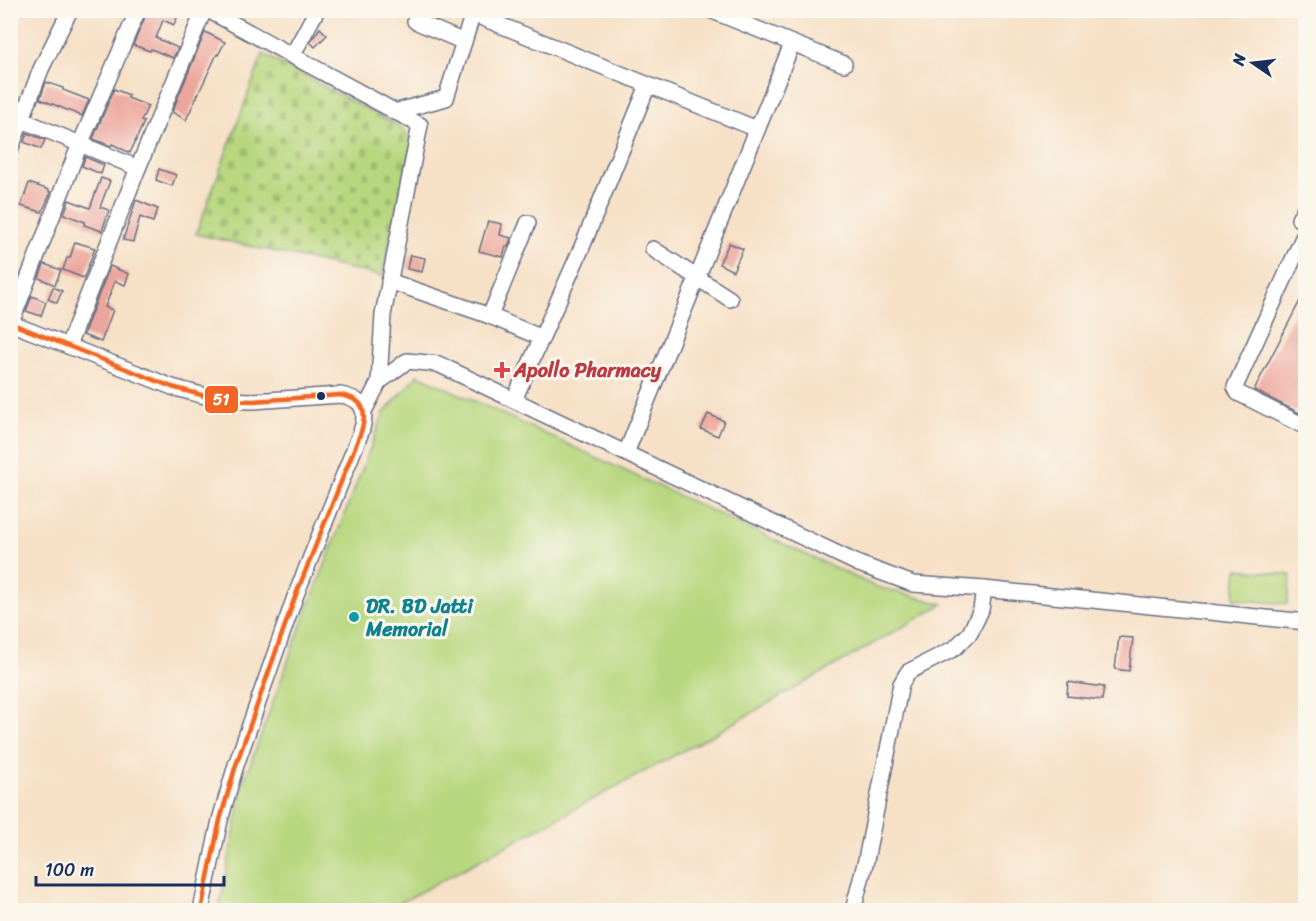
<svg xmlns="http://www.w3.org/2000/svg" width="1316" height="921" viewBox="0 0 1316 921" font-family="Sriracha,sans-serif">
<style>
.green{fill:#b7d77e;stroke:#69836e;stroke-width:1.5}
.cemetery{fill:url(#cemetery-stones);stroke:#69836e;stroke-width:1.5}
.building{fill:#eca59c}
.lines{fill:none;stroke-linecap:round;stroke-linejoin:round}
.minor-casing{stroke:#686d82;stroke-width:18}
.minor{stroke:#fff;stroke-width:15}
.bus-1-casing{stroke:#fbf7ec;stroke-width:9}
.bus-1{stroke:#f26522;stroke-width:4.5}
.health-dot{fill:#e0444e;stroke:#fbf7ec;stroke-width:2}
.bus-dot{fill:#1b2f5e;stroke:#fbf7ec;stroke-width:2}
.culture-dot{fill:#0f9aa8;stroke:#fbf7ec;stroke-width:2}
.labels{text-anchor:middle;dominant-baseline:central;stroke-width:6;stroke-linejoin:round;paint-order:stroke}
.health-label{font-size:20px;font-weight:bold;fill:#be3a42;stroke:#fbf7ec;text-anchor:start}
.culture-label{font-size:20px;font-weight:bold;fill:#0d838f;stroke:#fbf7ec;text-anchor:start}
.line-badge{stroke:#fbf7ec;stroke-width:2}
.badge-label{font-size:16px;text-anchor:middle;font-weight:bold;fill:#fff}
</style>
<defs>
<pattern id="cemetery-stones" width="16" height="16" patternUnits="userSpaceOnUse" patternTransform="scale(1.5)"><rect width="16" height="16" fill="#b7d77e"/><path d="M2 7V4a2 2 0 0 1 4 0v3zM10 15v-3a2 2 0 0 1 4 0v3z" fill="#9db96f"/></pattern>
</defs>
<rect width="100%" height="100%" fill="#fbf7ec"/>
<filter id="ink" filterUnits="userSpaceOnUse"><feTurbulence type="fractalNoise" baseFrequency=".0167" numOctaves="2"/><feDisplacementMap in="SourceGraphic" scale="12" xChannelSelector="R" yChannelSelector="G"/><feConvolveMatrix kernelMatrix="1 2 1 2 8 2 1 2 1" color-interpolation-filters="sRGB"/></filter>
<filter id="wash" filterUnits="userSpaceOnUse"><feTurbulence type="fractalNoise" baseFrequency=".008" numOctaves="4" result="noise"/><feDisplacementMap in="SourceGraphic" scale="24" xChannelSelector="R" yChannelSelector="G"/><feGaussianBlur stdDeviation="1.35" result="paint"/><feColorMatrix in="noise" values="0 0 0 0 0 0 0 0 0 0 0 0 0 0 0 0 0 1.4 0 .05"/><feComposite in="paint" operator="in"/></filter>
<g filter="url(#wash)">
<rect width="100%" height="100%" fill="#f6e0c6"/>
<g class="green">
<polygon points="418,375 874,586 943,604 718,732 387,910 219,910 244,781 295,642 384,413"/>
<polygon points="1237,569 1291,575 1287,604 1234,599"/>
</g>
<polygon class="cemetery" points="263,54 403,128 412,141 382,276 196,234"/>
<g id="blocks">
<g class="building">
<polygon points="148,10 180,10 174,25 163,20 156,38 178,48 173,58 151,49 150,51 133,45"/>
<polygon points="320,28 327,35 315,47 310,42"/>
<polygon points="205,32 225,42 218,55 217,54 186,120 172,112"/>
<polygon points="46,82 63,88 63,90 89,100 82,116 40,99"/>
<polygon points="114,89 129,95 128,98 148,106 141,121 144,122 130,153 112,144 111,146 93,139"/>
<polygon points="27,133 45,140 41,149 24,142"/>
<polygon points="85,157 104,165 101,174 82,166"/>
<polygon points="159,169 176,175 172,186 156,180"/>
<polygon points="101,178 110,181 100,207 109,210 102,231 84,225 85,222 64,214 69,200 90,208"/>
<polygon points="29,183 49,190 49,192 51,192 42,212 21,206"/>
<polygon points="136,200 158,209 153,222 140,217 133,242 123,240"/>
<polygon points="488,221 502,224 500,235 511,238 508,247 506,246 503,257 479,251"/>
<polygon points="75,242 95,248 84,278 63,270 67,258 70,258"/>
<polygon points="729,243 743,249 733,271 719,264"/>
<polygon points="410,255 425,258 422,272 407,269"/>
<polygon points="44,264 61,270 55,285 39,278"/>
<polygon points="110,266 129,274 125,285 115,281 105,307 113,310 101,342 83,335"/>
<polygon points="53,287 62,291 57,303 48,299"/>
<polygon points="1305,291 1305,370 1298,384 1305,388 1305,416 1254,390"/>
<polygon points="32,296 46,302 41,316 26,311"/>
<polygon points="708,414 724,421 718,436 701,429"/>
<polygon points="1119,637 1133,638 1129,671 1115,669"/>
<polygon points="1068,682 1104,687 1102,700 1067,696"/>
</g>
</g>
</g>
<g filter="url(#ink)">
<use href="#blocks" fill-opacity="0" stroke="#686d82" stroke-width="1.5"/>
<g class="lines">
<g class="minor-casing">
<g id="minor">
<polyline points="208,10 420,125 383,315 379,382"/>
<polyline points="710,10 844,64"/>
<polyline points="473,14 757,129"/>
<polyline points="415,21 464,42"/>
<polyline points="292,56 317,10"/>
<polyline points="394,112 446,98 474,10"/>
<polyline points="10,115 138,168"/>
<polyline points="10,150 41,69 70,10"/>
<polyline points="1306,206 1299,219 1306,222"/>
<polyline points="1306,231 1235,387 1238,393 1306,427"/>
<polyline points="653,249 730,299"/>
<polyline points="389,281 490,316 542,338"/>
<polyline points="490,316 528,223"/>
<path d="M 10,323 L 172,387 L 205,396 L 223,400 L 253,401 L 340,395 C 363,399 368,409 361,432 L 295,597 L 236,765 L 220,820 L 201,910"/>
<polyline points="11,323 78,149 138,10"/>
<polyline points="68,346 138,168 204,10"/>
<polyline points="514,400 582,247 648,85"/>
<polyline points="364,411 379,382 407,361 438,364 859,564 913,584 984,589 1306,622"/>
<polyline points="626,453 792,44"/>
<polyline points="853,910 866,860 901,684 908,672 955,648 970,633 981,610 984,589"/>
</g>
</g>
<use href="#minor" class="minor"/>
<g class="bus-1-casing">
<path id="bus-1" d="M 10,323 L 172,387 L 205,396 L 223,400 L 253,401 L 340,395 C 363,399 368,409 361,432 L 295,597 L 236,765 L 220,820 L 201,910"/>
</g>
<use href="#bus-1" class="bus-1"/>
</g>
</g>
<path class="health-dot" d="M499 361h6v6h6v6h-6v6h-6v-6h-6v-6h6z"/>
<circle class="bus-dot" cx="321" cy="396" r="5"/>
<circle class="culture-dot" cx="354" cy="617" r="6"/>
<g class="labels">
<g class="health-label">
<text x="514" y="370">Apollo Pharmacy</text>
</g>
<g class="culture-label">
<text x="366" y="606">DR. BD Jatti<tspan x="366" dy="23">Memorial</tspan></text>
</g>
</g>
<rect class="line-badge" x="204" y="385" width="35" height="29" rx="6" fill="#f26522"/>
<g class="badge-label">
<text x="221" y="405">51</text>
</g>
<rect width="1316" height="921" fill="none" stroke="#fbf7ec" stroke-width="36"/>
<g transform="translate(1253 63) rotate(284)" stroke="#fbf7ec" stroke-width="4.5" paint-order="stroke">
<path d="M0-4.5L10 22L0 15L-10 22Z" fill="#1b2f5e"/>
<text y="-9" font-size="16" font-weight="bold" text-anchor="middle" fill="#1b2f5e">N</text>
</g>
<path d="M36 876v9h188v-9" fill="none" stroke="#1b2f5e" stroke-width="3"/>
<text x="45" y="876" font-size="18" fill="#1b2f5e" stroke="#fbf7ec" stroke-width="4.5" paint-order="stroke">100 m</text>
</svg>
